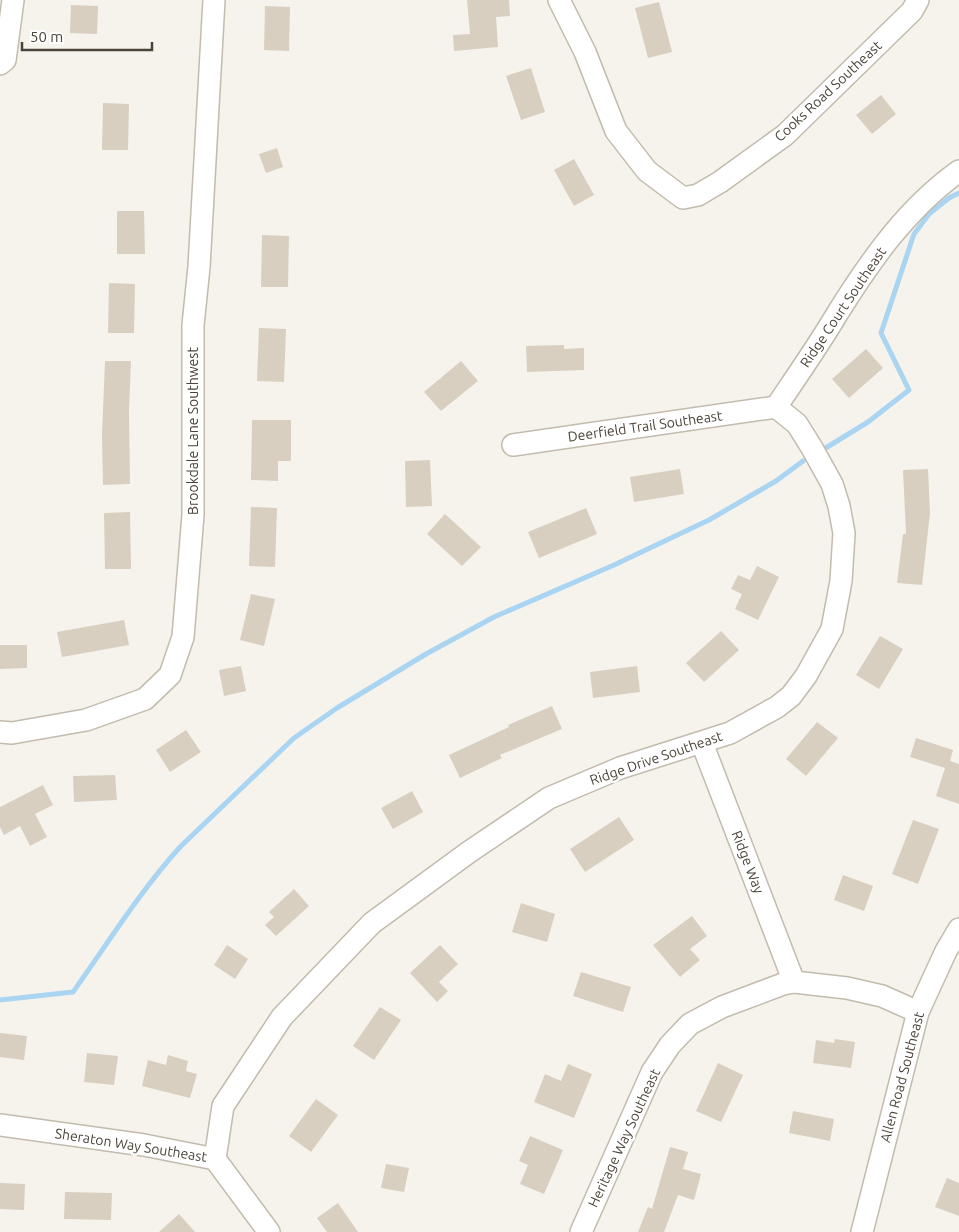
<svg xmlns="http://www.w3.org/2000/svg" width="959" height="1232" viewBox="0 0 959 1232" font-family="Ubuntu,sans-serif">
<style>
.lines{fill:none;stroke-linecap:round;stroke-linejoin:round}
.stream{stroke:#a9d4f2;stroke-width:5}
.building{fill:#d8cfc1}
.minor-casing{stroke:#c2bbae;stroke-width:24}
.minor{stroke:#fff;stroke-width:21}
.labels{text-anchor:middle;dominant-baseline:central;stroke-width:5;stroke-linejoin:round;paint-order:stroke}
.street-label{font-size:14px;fill:#4b4439;stroke:#fff}
</style>
<rect width="100%" height="100%" fill="#f6f3ec"/>
<g class="lines">
<g class="stream">
<polyline points="824,449 868,422 909,390 881,333 914,234 929,214 949,198 959,193"/>
<path d="M 0,1000 L 73,992 C 108,943 140,891 181,846 L 294,738 L 337,708 L 426,654 L 494,617 L 614,565 L 709,520 L 776,481 L 803,461"/>
</g>
</g>
<g class="building">
<polygon points="467,0 509,0 510,16 496,17 498,47 454,51 453,35 470,34"/>
<polygon points="659,2 672,52 648,58 635,8"/>
<polygon points="71,5 98,6 97,34 70,33"/>
<polygon points="265,6 290,7 289,51 264,50"/>
<polygon points="531,68 545,112 521,120 506,76"/>
<polygon points="881,95 896,114 872,134 856,115"/>
<polygon points="103,103 129,104 128,150 102,150"/>
<polygon points="277,148 283,167 266,173 259,154"/>
<polygon points="574,159 594,195 574,206 554,170"/>
<polygon points="117,211 144,211 145,254 117,254"/>
<polygon points="262,235 289,236 288,287 261,287"/>
<polygon points="109,283 135,284 134,333 108,333"/>
<polygon points="259,328 286,329 284,382 257,381"/>
<polygon points="564,345 564,349 584,348 584,370 527,372 526,346"/>
<polygon points="866,349 883,368 849,398 832,379"/>
<polygon points="105,361 131,361 129,411 130,484 103,485 102,435"/>
<polygon points="461,361 478,381 441,411 424,392"/>
<polygon points="252,420 291,420 291,461 278,461 278,481 251,480"/>
<polygon points="430,460 432,506 406,507 405,461"/>
<polygon points="680,469 684,494 634,502 630,477"/>
<polygon points="928,469 930,513 922,585 897,583 903,534 906,534 903,470"/>
<polygon points="251,507 277,508 275,567 249,566"/>
<polygon points="586,508 597,534 539,558 528,532"/>
<polygon points="130,512 131,569 105,569 104,513"/>
<polygon points="445,514 481,547 462,566 427,534"/>
<polygon points="757,566 779,577 758,620 735,609 742,594 731,589 738,575 750,580"/>
<polygon points="251,594 275,599 264,646 240,640"/>
<polygon points="124,620 129,645 62,657 57,632"/>
<polygon points="721,631 739,650 704,682 686,663"/>
<polygon points="880,636 903,649 879,689 856,675"/>
<polygon points="0,645 27,645 27,668 0,669"/>
<polygon points="241,666 246,691 224,696 219,670"/>
<polygon points="637,666 640,692 593,698 590,672"/>
<polygon points="552,706 562,729 500,755 502,758 460,778 449,755 509,727 508,725"/>
<polygon points="817,722 838,738 806,776 786,759"/>
<polygon points="186,730 201,752 170,772 156,750"/>
<polygon points="916,738 953,750 950,761 959,764 959,804 936,796 945,768 910,757"/>
<polygon points="115,775 117,800 74,802 73,776"/>
<polygon points="43,785 53,805 35,814 47,837 30,846 20,826 4,835 0,827 0,807"/>
<polygon points="412,791 423,812 393,829 381,808"/>
<polygon points="619,817 634,840 585,872 570,849"/>
<polygon points="913,820 939,829 918,884 892,874"/>
<polygon points="843,875 873,886 864,911 834,900"/>
<polygon points="294,889 309,906 276,936 265,925 274,917 269,912"/>
<polygon points="521,903 555,914 547,942 512,932"/>
<polygon points="692,916 707,936 690,949 700,960 680,977 653,945"/>
<polygon points="227,945 248,959 235,979 214,965"/>
<polygon points="440,945 458,964 439,982 448,991 437,1002 410,973"/>
<polygon points="581,972 631,987 623,1012 573,996"/>
<polygon points="380,1007 401,1020 374,1060 353,1046"/>
<polygon points="0,1033 27,1036 24,1060 0,1057"/>
<polygon points="835,1039 855,1042 851,1068 813,1063 816,1040 834,1043"/>
<polygon points="87,1053 118,1056 114,1085 84,1082"/>
<polygon points="168,1055 188,1061 186,1071 197,1074 190,1098 142,1086 148,1060 166,1065"/>
<polygon points="718,1063 743,1075 721,1122 696,1111"/>
<polygon points="568,1064 592,1074 574,1118 534,1102 545,1074 561,1081"/>
<polygon points="316,1099 338,1115 311,1152 289,1136"/>
<polygon points="793,1111 834,1119 830,1141 789,1133"/>
<polygon points="530,1136 563,1150 544,1194 520,1184 528,1165 519,1161"/>
<polygon points="670,1147 688,1152 683,1169 701,1174 694,1200 678,1195 664,1232 638,1232 648,1207 652,1209"/>
<polygon points="386,1164 409,1168 404,1192 381,1188"/>
<polygon points="947,1178 959,1183 959,1216 935,1207"/>
<polygon points="0,1183 25,1184 24,1210 0,1209"/>
<polygon points="65,1192 112,1193 111,1220 64,1219"/>
<polygon points="338,1203 358,1232 327,1232 317,1218"/>
<polygon points="179,1214 195,1232 159,1232"/>
</g>
<g class="lines">
<g class="minor-casing">
<g id="minor">
<polyline points="559,0 585,52 616,131 647,171 683,198 698,195 720,182 785,135 912,11 918,0"/>
<polyline points="0,64 5,60 13,0"/>
<path d="M 776,407 C 797,376 818,346 837,314 C 870,261 907,208 959,171"/>
<polyline points="513,445 776,407"/>
<polyline points="0,732 12,733 86,720 145,699 170,675 183,637 193,515 193,325 199,267 214,0"/>
<polyline points="702,743 794,982"/>
<polyline points="0,1125 144,1145 215,1159 269,1232"/>
<polyline points="215,1159 223,1106 282,1017 372,923 469,852 549,798 620,768 730,733 777,707 791,696 806,676 832,629 841,581 844,533 839,506 832,484 812,448 797,424 776,407"/>
<polyline points="581,1232 652,1072 670,1045 690,1024 722,1007 783,984 794,982 847,988 882,996 918,1012"/>
<polyline points="862,1232 918,1012 946,951 959,929"/>
</g>
</g>
<use href="#minor" class="minor"/>
</g>
<g class="labels">
<g class="street-label">
<text transform="translate(828 91) rotate(-43)">Cooks Road Southeast</text>
<text transform="translate(843 307) rotate(-56)">Ridge Court Southeast</text>
<text transform="translate(645 426) rotate(-8)">Deerfield Trail Southeast</text>
<text transform="translate(193 431) rotate(-90)">Brookdale Lane Southwest</text>
<text transform="translate(656 758) rotate(-19)">Ridge Drive Southeast</text>
<text transform="translate(748 862) rotate(69)">Ridge Way</text>
<text transform="translate(902 1077) rotate(-75)">Allen Road Southeast</text>
<text transform="translate(624 1138) rotate(-65)">Heritage Way Southeast</text>
<text transform="translate(131 1145) rotate(9)">Sheraton Way Southeast</text>
</g>
</g>
<path d="M22 42v8h130v-8" fill="none" stroke="#4b4439" stroke-width="2.5"/>
<text x="30" y="42" font-size="15" fill="#4b4439" stroke="#ffffff" stroke-width="4" paint-order="stroke">50 m</text>
</svg>
